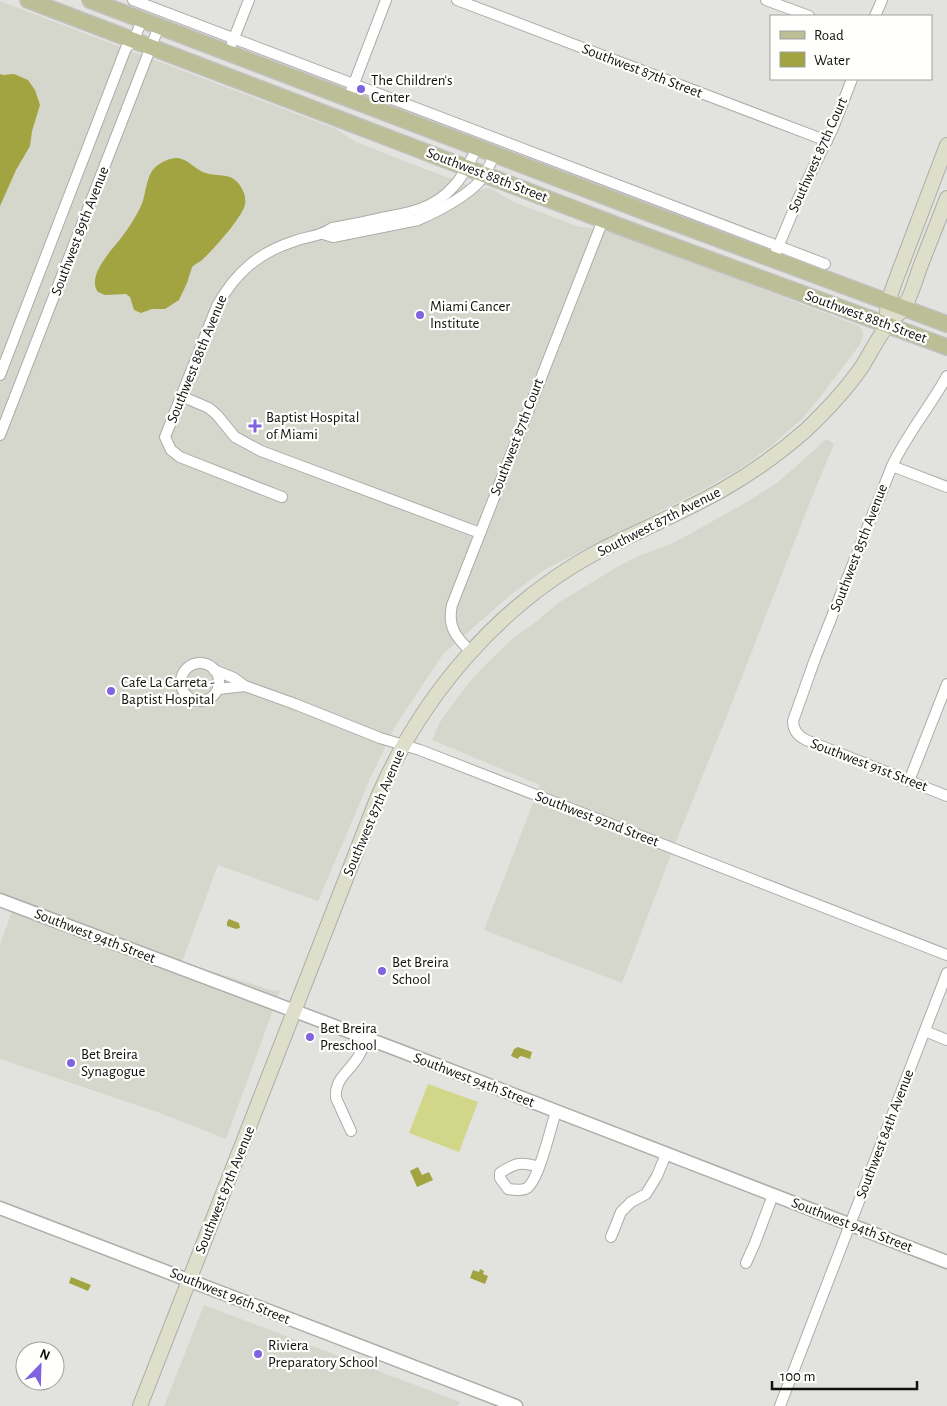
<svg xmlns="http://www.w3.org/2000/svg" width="947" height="1406" viewBox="0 0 947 1406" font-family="'Alegreya Sans',sans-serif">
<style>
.built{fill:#d5d6cc}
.green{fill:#d2d689}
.water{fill:#a1a440}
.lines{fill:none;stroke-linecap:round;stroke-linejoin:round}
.minor-casing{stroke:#acaca9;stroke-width:12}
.tertiary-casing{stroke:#acaca9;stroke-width:15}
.secondary-casing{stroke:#acaca9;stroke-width:16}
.primary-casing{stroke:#c1c1c1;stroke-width:18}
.minor{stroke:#fff;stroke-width:10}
.tertiary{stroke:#fff;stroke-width:12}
.secondary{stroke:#dedfca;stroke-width:14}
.primary{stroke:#bcbe95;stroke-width:15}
.poi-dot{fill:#8163df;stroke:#fffffe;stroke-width:2}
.labels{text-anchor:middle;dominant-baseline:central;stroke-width:4.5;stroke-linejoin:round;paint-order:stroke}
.street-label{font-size:15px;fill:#10100f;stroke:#fffffe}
.poi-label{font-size:15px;fill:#10100f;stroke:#fffffe;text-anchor:start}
</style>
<rect width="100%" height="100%" fill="#e2e3df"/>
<g class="built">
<polygon points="0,1 336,129 356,142 404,161 481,190 490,188 514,202 576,226 616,233 859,326 863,332 863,338 859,346 821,396 803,418 771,446 738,470 708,487 544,570 513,593 443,654 394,728 370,779 318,901 218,865 182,962 271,990 280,991 226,1139 160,1113 0,1059 0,944 16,901 0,894"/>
<polygon points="826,439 834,444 810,502 726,718 677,839 622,983 484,930 540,785 432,740 440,722 466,686 481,669 511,640 537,621 558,603 617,567 639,556 675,542 747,502 777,483 801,462"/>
<polygon points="204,1305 460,1402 458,1406 164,1406"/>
</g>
<polygon class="green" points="428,1084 478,1102 459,1152 409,1133"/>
<g class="water">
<polygon points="0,74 3,75 14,74 28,80 35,90 40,105 32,131 30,146 16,170 0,206"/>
<path d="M 176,158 C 190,159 193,169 206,173 C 214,176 224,174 232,178 C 240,182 247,195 245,204 C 244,215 214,249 204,258 C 201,262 196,263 192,267 L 187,283 L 179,300 L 165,309 L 152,309 L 141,313 L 134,310 L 130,297 L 126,294 L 105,295 L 98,292 C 86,276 112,250 121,238 C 128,229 135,218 140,208 C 146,197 145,182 152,171 C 158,163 167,159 176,158 Z"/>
<polygon points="229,919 239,923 240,928 236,929 227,926 227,922"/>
<polygon points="518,1047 532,1052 530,1059 521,1056 519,1057 518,1059 511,1056 514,1049"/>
<polygon points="418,1167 422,1175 429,1172 433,1180 417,1187 410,1171"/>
<polygon points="480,1269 484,1271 483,1274 488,1276 485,1284 470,1278 473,1270 479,1272"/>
<polygon points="71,1277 91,1285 88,1291 69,1283"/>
</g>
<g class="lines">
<g class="minor-casing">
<g id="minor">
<polyline points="133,0 825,264"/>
<polyline points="457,0 827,141"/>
<polyline points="766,0 809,16"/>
<polyline points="875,16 882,0"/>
<polyline points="232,43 249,0"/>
<polyline points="348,99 386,0"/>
<path d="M 323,234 L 333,237 L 418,220 C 436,212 465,197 479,182 C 486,174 490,164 495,154"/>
<polyline points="776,252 799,197 833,128 852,79"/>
<polyline points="0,375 126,48 134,40 142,20"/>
<path d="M 947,376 C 930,407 907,434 892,466 L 815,659 L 793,721 C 793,730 798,736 806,740 L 947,796"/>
<polyline points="181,396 209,408 217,415 235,437 261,451 480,533"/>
<polyline points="0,435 159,26"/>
<polyline points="892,466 947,487"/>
<path d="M 282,497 L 180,457 L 171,450 L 165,437 L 217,306 C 235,273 259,252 295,241 C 309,236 319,237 332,228 C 348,225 364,222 381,218 C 408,213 434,209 453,187 C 464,176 470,161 477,148"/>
<path d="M 471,652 C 456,637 447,627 452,605 L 603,220"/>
<circle cx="200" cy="682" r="19"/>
<polyline points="214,670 234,678 245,686 295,704 380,738 420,750 947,955"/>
<polyline points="218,689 245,686"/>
<polyline points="909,781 947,684"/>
<polyline points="925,1031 947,1040"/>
<path d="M 351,1131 L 336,1098 C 334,1079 350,1071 358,1057 C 362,1051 364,1044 367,1038"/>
<path d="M 539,1167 C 521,1161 515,1163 500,1173 L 500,1178 L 508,1189 C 515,1190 522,1191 527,1188 C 539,1180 551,1127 556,1111"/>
<polyline points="611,1237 621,1212 631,1202 646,1194 657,1176 666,1154"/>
<polyline points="746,1263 755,1243 773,1195"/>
<polyline points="780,1406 947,973"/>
</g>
</g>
<g class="tertiary-casing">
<g id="tertiary">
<polyline points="0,900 398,1050 947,1262"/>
<path d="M 0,1208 C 173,1273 344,1340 516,1406"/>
</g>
</g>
<g class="secondary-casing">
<g id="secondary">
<polyline points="887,313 888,302 895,282 947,145"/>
<path d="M 140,1406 L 377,799 C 421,696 499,604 599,551 C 640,530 683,512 722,490 C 752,473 781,452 806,430 C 827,410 847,389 863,365 C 871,352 878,337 888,325 C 893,318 901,313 905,306 C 911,295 915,282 919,270 C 928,246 938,222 947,198"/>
</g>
</g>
<g class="primary-casing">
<g id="primary">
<polyline points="28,0 624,228 947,347"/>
<polyline points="90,0 646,212 947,324"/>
</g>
</g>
<use href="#minor" class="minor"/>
<use href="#tertiary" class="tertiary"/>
<use href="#secondary" class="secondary"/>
<use href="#primary" class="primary"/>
</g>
<g class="poi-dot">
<circle cx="361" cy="89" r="5"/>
<circle cx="420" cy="315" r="5"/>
<path d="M252.5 418.5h5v5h5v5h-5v5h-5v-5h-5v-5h5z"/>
<circle cx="111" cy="691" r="5"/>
<circle cx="382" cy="971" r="5"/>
<circle cx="310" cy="1037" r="5"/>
<circle cx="71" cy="1063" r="5"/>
<circle cx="258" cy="1354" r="5"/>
</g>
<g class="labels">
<g class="street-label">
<text transform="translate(642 71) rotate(21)">Southwest 87th Street</text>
<text transform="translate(818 155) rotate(-66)">Southwest 87th Court</text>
<text transform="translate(487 175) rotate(21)">Southwest 88th Street</text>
<text transform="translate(80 231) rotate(-69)">Southwest 89th Avenue</text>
<text transform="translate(866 317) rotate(20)">Southwest 88th Street</text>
<text transform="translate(197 359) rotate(-68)">Southwest 88th Avenue</text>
<text transform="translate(517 437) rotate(-69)">Southwest 87th Court</text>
<text transform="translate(659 522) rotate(-27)">Southwest 87th Avenue</text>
<text transform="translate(859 548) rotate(-69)">Southwest 85th Avenue</text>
<text transform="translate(869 765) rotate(21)">Southwest 91st Street</text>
<text transform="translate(374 813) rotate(-67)">Southwest 87th Avenue</text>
<text transform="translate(597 819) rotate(21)">Southwest 92nd Street</text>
<text transform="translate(95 936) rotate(21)">Southwest 94th Street</text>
<text transform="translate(474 1080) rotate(21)">Southwest 94th Street</text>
<text transform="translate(885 1134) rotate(-69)">Southwest 84th Avenue</text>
<text transform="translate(225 1190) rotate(-68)">Southwest 87th Avenue</text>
<text transform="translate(852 1225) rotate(21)">Southwest 94th Street</text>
<text transform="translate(230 1296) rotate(22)">Southwest 96th Street</text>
</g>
<g class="poi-label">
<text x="371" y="80">The Children's<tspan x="371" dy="17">Center</tspan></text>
<text x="430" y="306">Miami Cancer<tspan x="430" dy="17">Institute</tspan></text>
<text x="266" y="417">Baptist Hospital<tspan x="266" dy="17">of Miami</tspan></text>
<text x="121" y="682">Cafe La Carreta -<tspan x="121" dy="17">Baptist Hospital</tspan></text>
<text x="392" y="962">Bet Breira<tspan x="392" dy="17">School</tspan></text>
<text x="320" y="1028">Bet Breira<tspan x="320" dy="17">Preschool</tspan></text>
<text x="81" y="1054">Bet Breira<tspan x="81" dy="17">Synagogue</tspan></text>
<text x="268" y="1345">Riviera<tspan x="268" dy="17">Preparatory School</tspan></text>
</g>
</g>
<rect x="770" y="15" width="162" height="65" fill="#fffffe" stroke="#9f9f9e"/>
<rect x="780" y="31" width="25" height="8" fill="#bcbe95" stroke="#9f9f9e"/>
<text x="814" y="40" font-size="15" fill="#10100f">Road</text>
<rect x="780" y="52" width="25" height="15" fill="#a1a440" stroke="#9f9f9e"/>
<text x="814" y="65" font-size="15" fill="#10100f">Water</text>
<g transform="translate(40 1366) rotate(23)"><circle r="24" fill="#fffffe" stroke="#9f9f9e"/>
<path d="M0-4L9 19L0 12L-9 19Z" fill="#8163df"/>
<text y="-8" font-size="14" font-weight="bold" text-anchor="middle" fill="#10100f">N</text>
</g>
<path d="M772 1381v8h145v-8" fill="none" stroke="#10100f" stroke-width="2.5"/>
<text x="780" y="1381" font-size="15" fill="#10100f" stroke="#fffffe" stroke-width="4" paint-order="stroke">100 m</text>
</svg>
